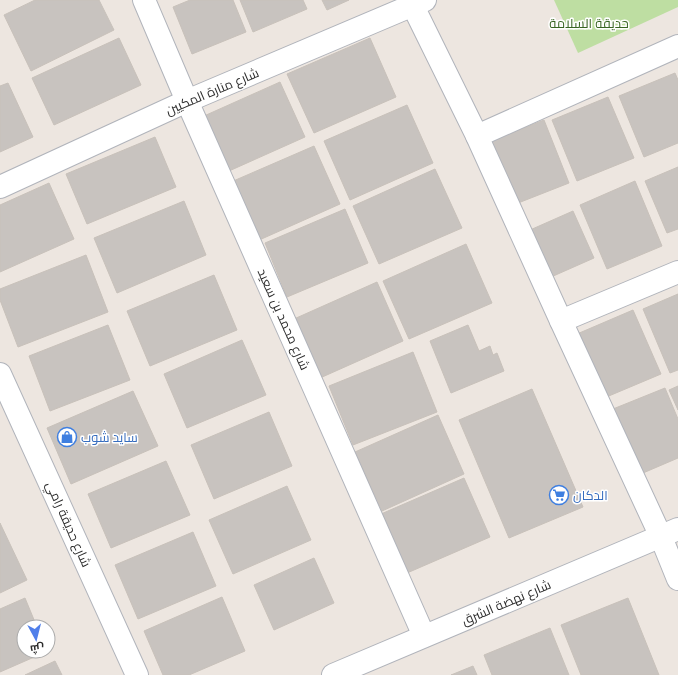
<svg xmlns="http://www.w3.org/2000/svg" width="678" height="675" viewBox="0 0 678 675" font-family="Lato,Cairo,sans-serif">
<style>
.green{fill:#bedea2}
.building{fill:#c8c3bf;stroke:#c8c1ba}
.lines{fill:none;stroke-linecap:round;stroke-linejoin:round}
.minor-casing{stroke:#b1b4bb;stroke-width:24}
.minor{stroke:#fff;stroke-width:22}
.labels{text-anchor:middle;dominant-baseline:central;stroke-width:3;stroke-linejoin:round;paint-order:stroke}
.park-label{font-size:13px;fill:#376422;stroke:#fff}
.street-label{font-size:13px;fill:#2c2c2c;stroke:#fff}
.shop-label{font-size:13px;fill:#366cbe;stroke:#fff;text-anchor:start}
</style>
<rect width="100%" height="100%" fill="#ede6e0"/>
<polygon class="green" points="554,0 678,0 678,7 578,53"/>
<g class="building">
<polygon points="35,0 99,0 114,30 31,71 4,15"/>
<polygon points="190,0 233,0 246,32 192,54 173,7"/>
<polygon points="240,0 303,0 307,9 253,32"/>
<polygon points="322,0 349,0 327,10"/>
<polygon points="119,38 141,85 54,125 32,78"/>
<polygon points="370,38 396,97 314,133 287,74"/>
<polygon points="675,73 678,80 678,143 644,157 619,96"/>
<polygon points="280,82 305,137 229,171 204,116"/>
<polygon points="8,83 33,137 0,152 0,86"/>
<polygon points="608,97 634,158 577,181 552,120"/>
<polygon points="407,105 433,163 350,200 324,141"/>
<polygon points="544,120 569,183 513,205 487,143"/>
<polygon points="155,137 176,187 87,224 66,174"/>
<polygon points="314,146 340,204 257,241 231,182"/>
<polygon points="678,167 678,229 667,233 645,181"/>
<polygon points="435,169 462,228 379,264 353,206"/>
<polygon points="635,181 662,246 607,269 580,205"/>
<polygon points="49,183 74,239 0,272 0,205"/>
<polygon points="184,201 206,255 117,293 94,238"/>
<polygon points="345,209 368,263 287,297 265,243"/>
<polygon points="573,211 594,258 542,281 521,234"/>
<polygon points="466,244 492,303 409,339 383,281"/>
<polygon points="86,255 108,312 18,347 0,300 0,289"/>
<polygon points="214,275 237,330 150,366 127,311"/>
<polygon points="377,282 403,341 320,378 294,319"/>
<polygon points="678,294 678,370 670,373 643,309"/>
<polygon points="633,310 661,374 604,398 577,334"/>
<polygon points="108,325 130,380 50,411 29,356"/>
<polygon points="468,325 479,351 490,346 493,355 497,353 504,371 451,393 430,341"/>
<polygon points="242,340 266,395 187,428 164,374"/>
<polygon points="413,352 437,412 353,445 329,386"/>
<polygon points="678,386 678,410 669,390"/>
<polygon points="665,388 678,419 678,458 636,476 608,411"/>
<polygon points="532,389 583,507 509,538 459,420"/>
<polygon points="133,391 158,446 71,484 47,428"/>
<polygon points="269,412 292,466 214,499 191,445"/>
<polygon points="438,415 464,474 382,511 355,452"/>
<polygon points="166,461 190,515 111,548 88,494"/>
<polygon points="464,478 490,537 407,573 381,514"/>
<polygon points="287,486 311,540 233,574 209,520"/>
<polygon points="0,523 27,580 0,593"/>
<polygon points="193,532 216,586 138,619 115,565"/>
<polygon points="314,558 334,603 274,630 254,585"/>
<polygon points="222,597 245,651 189,675 163,675 144,631"/>
<polygon points="25,598 37,627 24,627 24,651 48,651 0,672 0,609"/>
<polygon points="628,598 659,675 581,675 561,625"/>
<polygon points="550,628 569,675 492,675 484,655"/>
<polygon points="55,661 62,675 25,675"/>
<polygon points="473,666 477,675 451,675"/>
</g>
<g class="lines">
<g class="minor-casing">
<g id="minor">
<polyline points="144,0 187,101 424,636"/>
<polyline points="413,6 477,136 561,321 661,537 678,579"/>
<polyline points="477,136 678,46"/>
<polyline points="0,187 187,101 425,0"/>
<polyline points="561,321 678,272"/>
<polyline points="0,374 137,675"/>
<polyline points="333,675 678,529"/>
</g>
</g>
<use href="#minor" class="minor"/>
</g>
<defs>
<g id="shop-ring" transform="scale(1)"><circle r="9.5" fill="#fff" stroke="#3f7fe0" stroke-width="1.5"/><path d="M-5-2.5h2.3a2.7 3.5 0 0 1 5.4 0H5L5.5 6h-11ZM-1.5-2.5h3a1.5 2.3 0 0 0-3 0Z" fill="#3f7fe0"/></g>
<g id="supermarket-ring" transform="scale(1)"><circle r="9.5" fill="#fff" stroke="#3f7fe0" stroke-width="1.5"/><path d="M-6-5.5h2.5l.6 2H6L4.5 2H-2.5L-4.4-4H-6ZM-1.5 3.2a1.3 1.3 0 1 0 .1 0ZM3 3.2a1.3 1.3 0 1 0 .1 0Z" fill="#3f7fe0"/></g>
</defs>
<g fill-rule="evenodd">
<use href="#shop-ring" x="67" y="437"/>
<use href="#supermarket-ring" x="559" y="495"/>
</g>
<g class="labels">
<g class="park-label">
<text x="589" y="23">حديقة السلامة</text>
</g>
<g class="street-label">
<text transform="translate(212 91) rotate(-23)">شارع منارة المكيين</text>
<text transform="translate(284 319) rotate(66)">شارع محمد بن سعيد</text>
<text transform="translate(69 524) rotate(66)">شارع حديقة رامي</text>
<text transform="translate(506 602) rotate(-23)">شارع نهضة الشرق</text>
</g>
<g class="shop-label">
<text x="81" y="437">سايد شوب</text>
<text x="573" y="495">الدكان</text>
</g>
</g>
<g transform="translate(36 639) rotate(173)"><circle r="19" fill="#ffffff" stroke="#ababab"/>
<path d="M0-3L7 15L0 10L-7 15Z" fill="#507fea"/>
<text y="-6" font-size="11" font-weight="bold" text-anchor="middle" fill="#2c2c2c">ش</text>
</g>
</svg>
